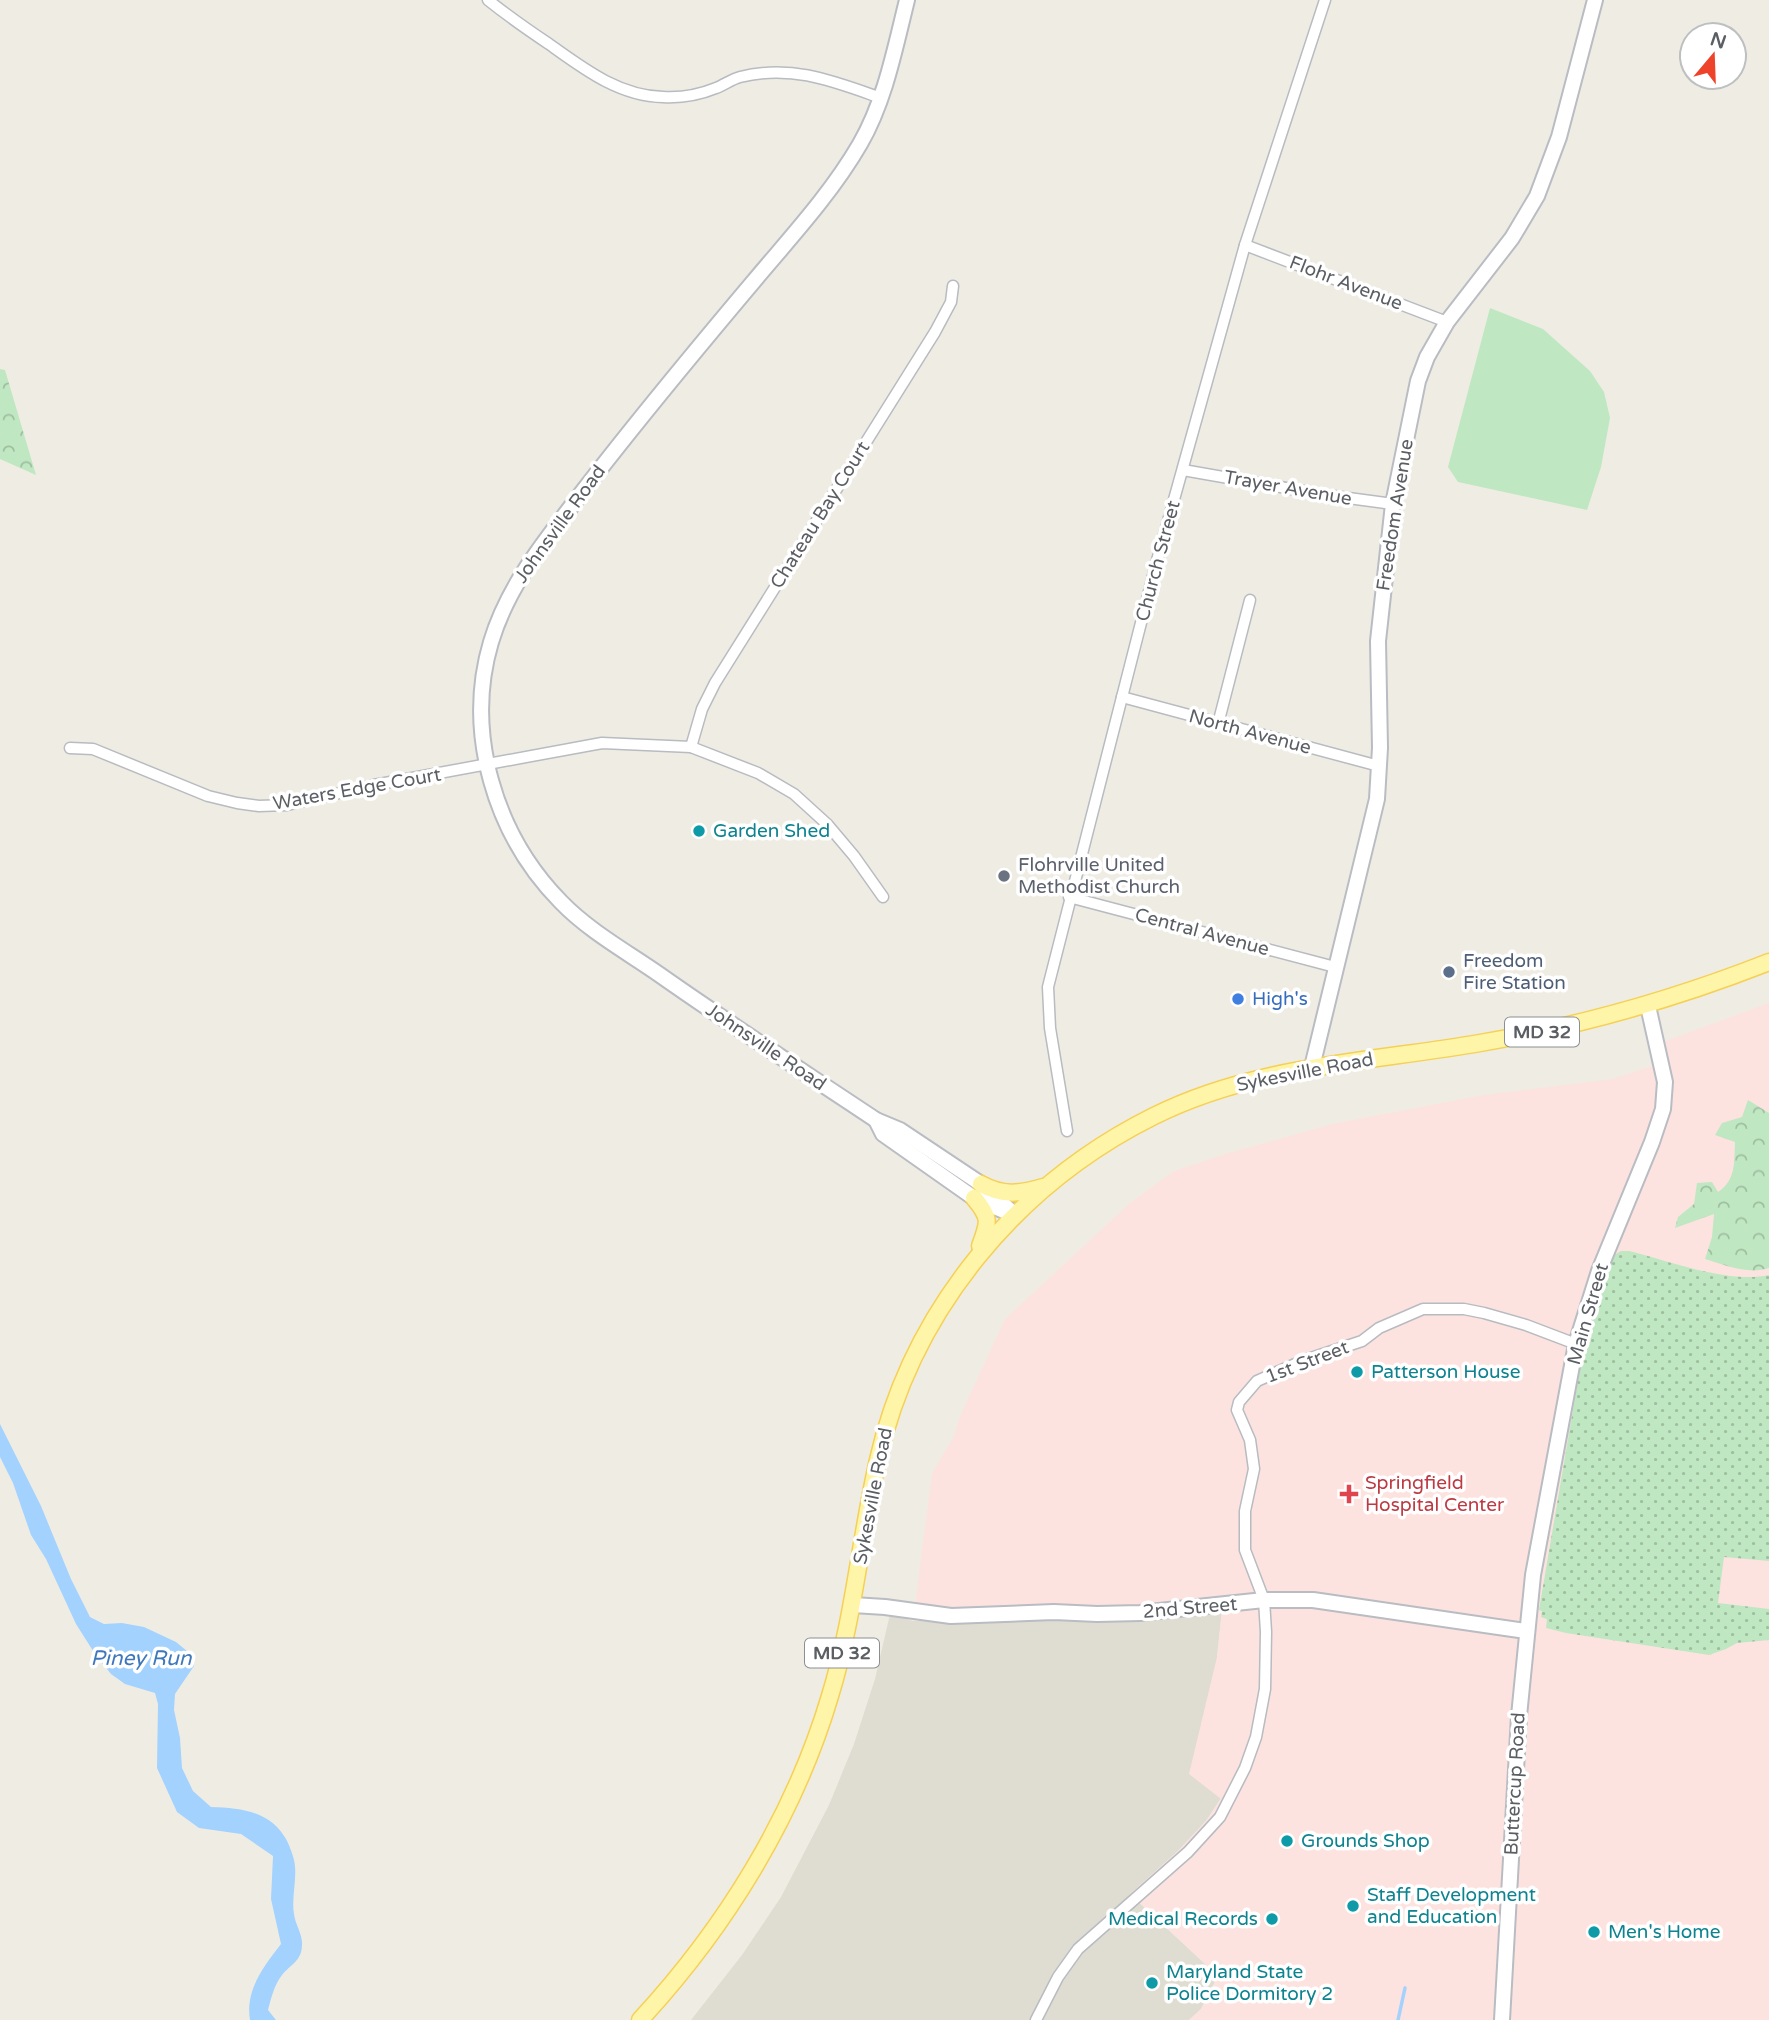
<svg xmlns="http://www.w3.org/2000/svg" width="1769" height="2020" viewBox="0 0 1769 2020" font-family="'Varela Round',sans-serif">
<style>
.education{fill:#dfdcd1}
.medical{fill:#fce3df}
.grass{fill:url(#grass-dots)}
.forest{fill:url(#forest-crowns)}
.pitch{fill:#bfe7c1}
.water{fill:#a3d2ff}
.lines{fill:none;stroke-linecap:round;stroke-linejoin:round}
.stream{stroke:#a3d2ff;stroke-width:3.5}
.street-casing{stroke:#b8bbc0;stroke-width:13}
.secondary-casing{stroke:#b9bcc2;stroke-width:18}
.primary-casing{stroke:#f5d056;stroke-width:19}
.street{stroke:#fff;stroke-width:10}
.secondary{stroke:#fff;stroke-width:14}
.primary{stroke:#fff5a8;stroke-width:16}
.culture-dot{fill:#0f9aa8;stroke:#fff;stroke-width:2.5}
.worship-dot{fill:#6b7280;stroke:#fff;stroke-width:2.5}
.service-dot{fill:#5c6f8a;stroke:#fff;stroke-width:2.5}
.shop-dot{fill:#3f7fe0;stroke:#fff;stroke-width:2.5}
.health-dot{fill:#e0444e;stroke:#fff;stroke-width:2.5}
.labels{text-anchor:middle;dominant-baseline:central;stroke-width:7;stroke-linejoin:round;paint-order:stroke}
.shield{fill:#fff;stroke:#8c8f92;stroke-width:2}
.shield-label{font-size:18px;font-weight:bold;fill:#5b5f64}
.street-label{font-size:19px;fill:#5b5f64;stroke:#fff}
.culture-label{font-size:19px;fill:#0d838f;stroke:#fff;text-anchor:start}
.worship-label{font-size:19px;fill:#5b616d;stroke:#fff;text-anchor:start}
.service-label{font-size:19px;fill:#4e5e75;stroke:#fff;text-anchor:start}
.shop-label{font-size:19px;fill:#366cbe;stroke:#fff;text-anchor:start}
.health-label{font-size:19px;fill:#be3a42;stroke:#fff;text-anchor:start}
.water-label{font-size:21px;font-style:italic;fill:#3f77bd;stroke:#fff}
</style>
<defs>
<pattern id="grass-dots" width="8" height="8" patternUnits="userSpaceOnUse" patternTransform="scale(1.75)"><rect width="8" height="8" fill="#bfe7c1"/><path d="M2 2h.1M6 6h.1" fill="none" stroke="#9ebea0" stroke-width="1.8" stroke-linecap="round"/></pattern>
<pattern id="forest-crowns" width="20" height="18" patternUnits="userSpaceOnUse" patternTransform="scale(1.75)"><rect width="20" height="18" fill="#bfe7c1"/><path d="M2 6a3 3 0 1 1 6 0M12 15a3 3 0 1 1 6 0" fill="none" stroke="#9ebea0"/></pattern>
</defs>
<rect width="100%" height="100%" fill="#efede3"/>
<polygon class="education" points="1222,1610 1217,1657 1221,1798 1206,1821 1178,1851 1130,1894 1218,1976 1201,2009 1189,2020 691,2020 742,1955 781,1897 829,1805 854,1744 875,1679 890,1614 913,1621"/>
<polygon class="medical" points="1769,1003 1769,2020 1189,2020 1201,2009 1218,1976 1130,1894 1178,1851 1206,1821 1221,1799 1189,1774 1217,1657 1222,1610 1096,1618 913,1621 932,1473 954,1436 960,1416 1005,1319 1130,1203 1174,1171 1225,1154 1332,1124 1483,1095 1612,1079 1652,1066 1649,1047"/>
<path class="grass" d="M 1621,1251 L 1629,1251 C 1670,1261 1728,1284 1769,1275 L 1769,1561 L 1724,1557 L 1718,1603 L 1769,1609 L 1769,1640 L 1737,1643 L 1726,1649 L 1709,1655 L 1566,1633 L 1546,1628 L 1547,1619 L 1541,1617 L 1542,1611 L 1539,1610 L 1584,1345 L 1606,1273 L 1614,1255 Z"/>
<g class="forest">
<polygon points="0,369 5,370 36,475 0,459"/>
<path d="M 1748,1100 L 1769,1113 L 1769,1268 C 1748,1275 1725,1265 1705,1259 L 1712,1237 L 1714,1214 L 1675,1228 L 1678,1217 L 1694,1204 L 1697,1183 L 1712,1182 L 1718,1192 C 1736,1180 1734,1163 1735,1142 L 1715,1135 L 1722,1123 L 1742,1117 Z"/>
</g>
<polygon class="pitch" points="1490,308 1543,329 1590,371 1604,392 1610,418 1601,467 1587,510 1458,482 1448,467"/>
<path class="water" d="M 0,1424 L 41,1506 L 71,1579 L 90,1617 L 104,1624 L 122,1623 L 144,1627 L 176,1642 L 193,1656 L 194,1666 L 175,1694 L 174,1710 L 180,1738 L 182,1768 L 193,1791 L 211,1807 C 251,1808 283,1815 294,1860 C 298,1877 291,1897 294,1914 C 295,1924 303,1935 302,1945 C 302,1961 290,1965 282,1975 C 274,1985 271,1999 268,2010 L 276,2020 L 250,2020 C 245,1990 264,1966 281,1944 L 271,1899 L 273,1856 L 241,1834 L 199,1828 L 177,1812 L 157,1768 L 158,1704 L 155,1693 L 125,1684 L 111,1674 L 95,1654 L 76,1624 L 46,1559 L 31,1535 L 13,1483 L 0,1457 Z"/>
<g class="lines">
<polyline class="stream" points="1398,2020 1405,1988"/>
<g class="street-casing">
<g id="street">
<path d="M 488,0 C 508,16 528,30 549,44 C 584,69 619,96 663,97 C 681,98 699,95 716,88 C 724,85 732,79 740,77 C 791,64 833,81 881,98"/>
<polyline points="1245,245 1447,322"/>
<polyline points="1183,470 1326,495 1393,504"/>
<polyline points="1122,697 1379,766"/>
<polyline points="1218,724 1250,600"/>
<polyline points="691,747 702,709 715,683 935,332 951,302 953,286"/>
<polyline points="70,748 93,749 208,796 237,803 259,806 287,805 374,785 602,743 691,747 758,773 794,794 827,824 854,856 883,897"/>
<polyline points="1069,897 1335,967"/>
<polyline points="1067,1131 1050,1028 1048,987 1156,564 1245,245 1325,0"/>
<polyline points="1036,2020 1058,1977 1078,1949 1188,1852 1220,1817 1245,1768 1256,1737 1265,1689 1266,1632 1264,1600 1245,1550 1245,1511 1254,1469 1250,1440 1237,1410 1239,1402 1257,1381 1302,1361 1362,1341 1379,1328 1423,1309 1464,1309 1484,1313 1526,1325 1576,1344"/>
</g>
</g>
<g class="secondary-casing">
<g id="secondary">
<path d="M 907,0 C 895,48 885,101 860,144 C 831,194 790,238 754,281 C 695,351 636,422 580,495 C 545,541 508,585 491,642 C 464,733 495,835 561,902 C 589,931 627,952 660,975 C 731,1025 804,1072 876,1120 L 900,1130 L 981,1184 L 1015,1215"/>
<polyline points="1312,1067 1377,799 1380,748 1378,641 1393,504 1418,381 1427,357 1447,322 1512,238 1537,196 1559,137 1595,0"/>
<polyline points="876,1120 883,1134 974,1198 1011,1214"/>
<polyline points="853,1605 885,1607 951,1616 1054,1612 1097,1614 1140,1613 1264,1600 1313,1600 1526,1631"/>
<polyline points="1502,2020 1519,1716 1533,1575 1576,1344 1599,1271 1652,1142 1663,1109 1665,1082 1648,1006"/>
</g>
</g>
<g class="primary-casing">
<g id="primary">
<path d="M 981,1184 C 1003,1196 1019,1194 1043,1187"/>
<path d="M 974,1198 C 991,1218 989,1222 980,1246"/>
<path d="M 640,2020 C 725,1928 794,1817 830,1696 C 854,1618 860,1538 878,1460 C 912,1310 1017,1184 1154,1116 C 1256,1065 1370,1062 1480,1043 C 1580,1026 1675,999 1769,962"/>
</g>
</g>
<use href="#street" class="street"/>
<use href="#secondary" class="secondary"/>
<use href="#primary" class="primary"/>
</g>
<g class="culture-dot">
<circle cx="699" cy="831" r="7"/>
<circle cx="1357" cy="1372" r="7"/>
<circle cx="1287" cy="1841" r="7"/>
<circle cx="1353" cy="1906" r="7"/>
<circle cx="1272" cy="1919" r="7"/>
<circle cx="1594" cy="1932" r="7"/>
<circle cx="1152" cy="1983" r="7"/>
</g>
<circle class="worship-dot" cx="1004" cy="876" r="7"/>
<circle class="service-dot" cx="1449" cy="972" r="7"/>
<circle class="shop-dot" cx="1238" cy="999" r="7"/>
<path class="health-dot" d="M1345.5 1483.5h7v7h7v7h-7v7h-7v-7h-7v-7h7z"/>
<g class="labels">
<g class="shield">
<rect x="1505" y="1017.5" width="74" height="29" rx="5"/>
<rect x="805" y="1638.5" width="74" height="29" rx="5"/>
</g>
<g class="shield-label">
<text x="1542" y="1032">MD 32</text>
<text x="842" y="1653">MD 32</text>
</g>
<g class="street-label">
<text transform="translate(1346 283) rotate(21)">Flohr Avenue</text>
<text transform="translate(1288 488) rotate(10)">Trayer Avenue</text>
<text transform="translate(820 515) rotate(-58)">Chateau Bay Court</text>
<text transform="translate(1395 515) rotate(-81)">Freedom Avenue</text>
<text transform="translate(560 524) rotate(-54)">Johnsville Road</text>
<text transform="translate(1158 561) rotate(-75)">Church Street</text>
<text transform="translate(1250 732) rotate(15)">North Avenue</text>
<text transform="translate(357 789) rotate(-10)">Waters Edge Court</text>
<text transform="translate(1202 932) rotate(15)">Central Avenue</text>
<text transform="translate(766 1047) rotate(34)">Johnsville Road</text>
<text transform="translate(1305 1072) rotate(-11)">Sykesville Road</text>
<text transform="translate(1588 1314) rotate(-74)">Main Street</text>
<text transform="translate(1307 1362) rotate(-21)">1st Street</text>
<text transform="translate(873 1496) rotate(-79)">Sykesville Road</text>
<text transform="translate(1190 1608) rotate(-5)">2nd Street</text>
<text transform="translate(1515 1784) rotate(-87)">Buttercup Road</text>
</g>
<g class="culture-label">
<text x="713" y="831">Garden Shed</text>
<text x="1371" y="1372">Patterson House</text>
<text x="1301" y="1841">Grounds Shop</text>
<text x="1367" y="1895">Staff Development<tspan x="1367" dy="22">and Education</tspan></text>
<text x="1258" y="1919" text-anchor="end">Medical Records</text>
<text x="1608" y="1932">Men's Home</text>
<text x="1166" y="1972">Maryland State<tspan x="1166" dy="22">Police Dormitory 2</tspan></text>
</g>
<g class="worship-label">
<text x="1018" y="865">Flohrville United<tspan x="1018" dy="22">Methodist Church</tspan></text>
</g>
<g class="service-label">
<text x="1463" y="961">Freedom<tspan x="1463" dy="22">Fire Station</tspan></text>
</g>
<g class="shop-label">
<text x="1252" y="999">High's</text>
</g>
<g class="health-label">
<text x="1365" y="1483">Springfield<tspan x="1365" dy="22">Hospital Center</tspan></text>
</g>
<g class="water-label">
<text x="141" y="1658">Piney Run</text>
</g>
</g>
<g transform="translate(1713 56) rotate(19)"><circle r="33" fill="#ffffff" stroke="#bdbfc1" stroke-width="2"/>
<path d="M0-5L12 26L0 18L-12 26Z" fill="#ee432a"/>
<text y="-10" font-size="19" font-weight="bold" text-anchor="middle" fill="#5b5f64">N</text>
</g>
</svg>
